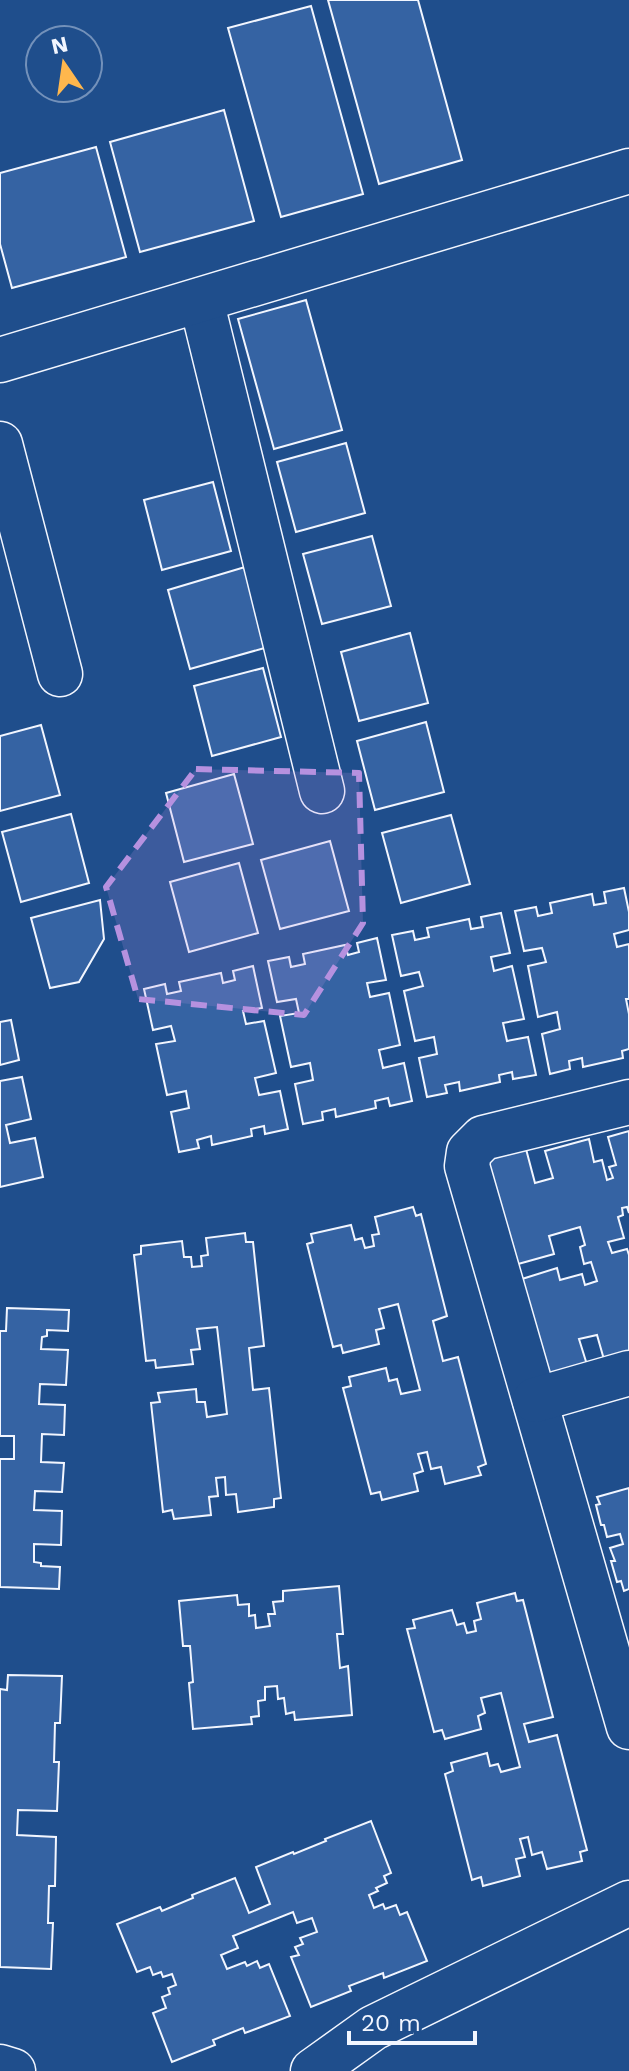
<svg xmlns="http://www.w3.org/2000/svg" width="629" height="2071" viewBox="0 0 629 2071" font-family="'Work Sans',sans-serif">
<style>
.building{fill:#3563a3;stroke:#f2f6ff;stroke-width:2}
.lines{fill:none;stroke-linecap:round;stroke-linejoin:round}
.minor-casing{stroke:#f2f6ff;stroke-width:47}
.minor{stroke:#1f4e8c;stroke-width:44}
.marked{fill:#b691df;fill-opacity:0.2;stroke:#b691df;stroke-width:6;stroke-dasharray:16 10;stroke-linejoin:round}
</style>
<rect width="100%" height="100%" fill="#1f4e8c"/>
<g class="building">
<polygon points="328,0 418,0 462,160 379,184"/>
<polygon points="311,6 363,194 281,217 228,28"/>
<polygon points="224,110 254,221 140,252 110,142"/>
<polygon points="96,147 126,257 12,288 0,244 0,173"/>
<polygon points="306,300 342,430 274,449 238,319"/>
<polygon points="346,443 365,513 296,532 277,462"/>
<polygon points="213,482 231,551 162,570 144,500"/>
<polygon points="372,536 391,606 322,624 303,554"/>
<polygon points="245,567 268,647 190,669 168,590"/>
<polygon points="410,633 428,703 359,721 341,652"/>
<polygon points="263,668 281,737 212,756 194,686"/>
<polygon points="426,722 444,792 375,810 357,741"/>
<polygon points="41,725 60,795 0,811 0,736"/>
<polygon points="234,774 253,844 184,862 166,793"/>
<polygon points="71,814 89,883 21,902 2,832"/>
<polygon points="451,815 470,884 401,903 382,833"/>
<polygon points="330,841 349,911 280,929 261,860"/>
<polygon points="239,863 258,933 189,952 170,882"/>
<polygon points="624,888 629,912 629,930 614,934 617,947 629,944 629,999 626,999 629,1014 629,1049 622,1051 623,1058 583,1067 582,1058 569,1061 570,1069 550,1074 542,1034 560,1029 557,1012 538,1017 528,966 546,962 542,948 524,951 515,911 536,907 538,916 552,913 550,903 592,894 594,905 606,903 604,892"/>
<polygon points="100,900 104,939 79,982 50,988 31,918"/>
<polygon points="501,913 510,953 491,957 494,971 512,966 524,1019 503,1023 507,1041 528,1037 536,1075 513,1079 512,1072 499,1075 500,1082 460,1091 459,1082 445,1085 447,1093 427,1097 419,1058 437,1054 434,1037 415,1041 404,991 423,986 419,972 401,976 392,935 413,931 415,940 429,937 427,928 469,919 471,929 483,927 481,917"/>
<polygon points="377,938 386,980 367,983 370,997 389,993 400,1045 379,1050 383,1068 404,1063 412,1101 390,1106 388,1098 375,1101 376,1108 336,1117 335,1109 322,1112 323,1120 303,1124 295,1084 313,1080 310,1063 291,1067 280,1016 299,1013 296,999 277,1002 268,961 289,957 291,967 305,964 303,954 345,945 348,955 359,952 357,943"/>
<polygon points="253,966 262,1008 243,1011 246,1024 264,1021 276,1073 255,1078 259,1095 280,1091 288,1129 265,1134 264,1126 251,1129 252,1136 212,1145 211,1136 197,1140 199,1148 179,1152 171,1112 189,1108 186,1091 167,1095 156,1044 175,1041 171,1026 153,1030 144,989 165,984 167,994 181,991 179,982 221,973 223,983 235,980 233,971"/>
<polygon points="11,1020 19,1060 0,1065 0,1022"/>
<polygon points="22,1077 31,1119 6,1125 10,1143 35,1138 43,1177 0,1187 0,1081"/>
<polygon points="629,1131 629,1213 627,1207 622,1208 623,1215 618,1217 624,1238 608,1242 612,1253 627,1249 629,1255 629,1357 605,1363 597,1335 579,1339 588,1368 550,1379 522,1279 557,1268 560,1280 582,1274 585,1285 597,1281 591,1262 584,1264 580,1247 585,1245 580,1227 549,1236 554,1254 511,1266 482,1161 526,1149 535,1183 553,1178 545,1151 589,1139 594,1162 602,1160 607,1180 613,1178 609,1167 616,1165 608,1137"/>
<polygon points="413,1207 416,1216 421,1214 447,1316 433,1321 443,1361 458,1357 486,1464 478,1467 481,1475 445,1484 441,1467 431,1469 427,1452 418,1454 423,1471 414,1474 418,1491 382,1500 380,1492 371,1494 343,1388 351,1386 349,1377 386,1368 389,1381 397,1379 401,1394 420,1390 398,1304 379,1309 384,1328 376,1330 379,1344 343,1353 341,1345 333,1347 307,1244 313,1242 311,1234 351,1225 355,1240 362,1238 365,1248 374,1246 372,1235 379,1234 375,1217"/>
<polygon points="245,1233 246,1242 253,1242 264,1346 249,1348 253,1390 269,1388 281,1498 274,1499 274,1507 238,1512 236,1494 226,1495 225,1477 216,1478 218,1496 209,1497 211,1515 174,1519 172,1510 163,1512 151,1403 160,1402 158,1393 196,1389 197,1402 205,1402 207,1417 227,1414 217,1327 197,1329 200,1349 191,1350 193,1364 156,1368 155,1360 146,1361 134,1255 141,1254 141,1246 182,1241 184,1257 191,1257 192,1267 202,1266 201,1256 208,1255 206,1238"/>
<polygon points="7,1308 69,1310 68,1331 47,1330 47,1336 42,1337 41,1349 68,1350 66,1385 40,1384 39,1404 65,1405 64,1435 42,1434 41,1462 64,1463 62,1492 35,1491 34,1510 62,1511 61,1545 34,1544 34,1562 41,1563 41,1566 60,1567 59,1589 0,1587 0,1459 14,1459 14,1436 0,1436 0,1331 6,1331"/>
<polygon points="629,1488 629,1589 624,1591 621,1581 617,1582 611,1561 615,1561 610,1548 623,1544 620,1534 607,1537 604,1525 601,1525 596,1505 600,1504 597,1497"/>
<polygon points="339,1586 343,1634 337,1634 340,1668 348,1666 352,1715 295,1720 294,1712 286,1714 284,1698 278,1699 277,1686 265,1687 265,1700 258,1701 259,1716 251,1717 252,1724 193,1729 189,1683 193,1682 190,1646 183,1646 179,1601 237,1595 238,1605 249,1604 249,1616 255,1615 256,1628 270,1626 268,1614 275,1614 273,1602 283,1601 283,1591"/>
<polygon points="515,1593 517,1601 523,1600 553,1717 524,1724 529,1742 557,1735 587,1850 580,1852 582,1861 547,1869 542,1852 532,1855 528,1837 520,1839 525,1857 516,1859 520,1876 483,1886 481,1877 472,1880 445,1774 453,1771 451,1763 487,1753 490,1766 498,1764 501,1772 520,1767 501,1693 481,1698 485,1713 478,1716 481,1729 445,1739 442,1730 434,1732 407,1629 415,1628 413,1620 452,1610 457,1625 464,1623 467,1633 476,1631 474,1621 481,1619 477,1603"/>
<polygon points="8,1675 62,1676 60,1723 55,1723 54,1762 59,1762 57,1811 18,1810 17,1835 56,1837 55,1886 49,1886 48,1923 53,1923 51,1969 0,1967 0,1689 7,1690"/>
<polygon points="371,1821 391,1873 384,1876 387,1883 376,1888 378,1891 369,1895 374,1908 383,1904 385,1909 396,1905 400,1915 407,1912 427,1961 384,1978 383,1973 349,1986 351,1991 311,2007 291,1957 299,1955 295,1947 303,1944 300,1938 317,1932 312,1918 297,1923 293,1912 233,1936 238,1948 221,1955 227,1969 245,1962 247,1966 257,1961 260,1968 269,1964 290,2016 245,2033 243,2028 213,2040 215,2045 172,2062 153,2013 166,2008 162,1997 170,1994 168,1988 176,1985 172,1974 163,1977 161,1972 153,1975 150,1967 137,1972 117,1924 160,1907 162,1911 193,1898 192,1895 235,1878 249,1913 270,1904 256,1867 293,1852 294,1854 326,1841 325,1839"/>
</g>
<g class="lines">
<g class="minor-casing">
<g id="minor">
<polyline points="201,300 322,791"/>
<polyline points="0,360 629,171"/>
<polyline points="0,444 60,674"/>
<polyline points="629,1102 483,1138 469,1152 467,1166 629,1727"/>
<polyline points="535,1400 629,1373"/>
<polyline points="0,2067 13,2071"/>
<polyline points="313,2071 373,2028 629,1903"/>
</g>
</g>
<use href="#minor" class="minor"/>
</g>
<path class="marked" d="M 196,769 L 359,773 L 363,923 L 304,1015 L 138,999 L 106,887 Z"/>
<g transform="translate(64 64) rotate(347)"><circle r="38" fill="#1f4e8c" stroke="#7391ba" stroke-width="2"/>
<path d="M0-6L14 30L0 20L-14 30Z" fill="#ffb74d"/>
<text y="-12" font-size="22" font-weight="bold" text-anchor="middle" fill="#f2f6ff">N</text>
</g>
<path d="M349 2031v12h126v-12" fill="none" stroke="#f2f6ff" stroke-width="4"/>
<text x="361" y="2031" font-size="24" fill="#f2f6ff" stroke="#1f4e8c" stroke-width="6" paint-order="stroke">20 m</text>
</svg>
